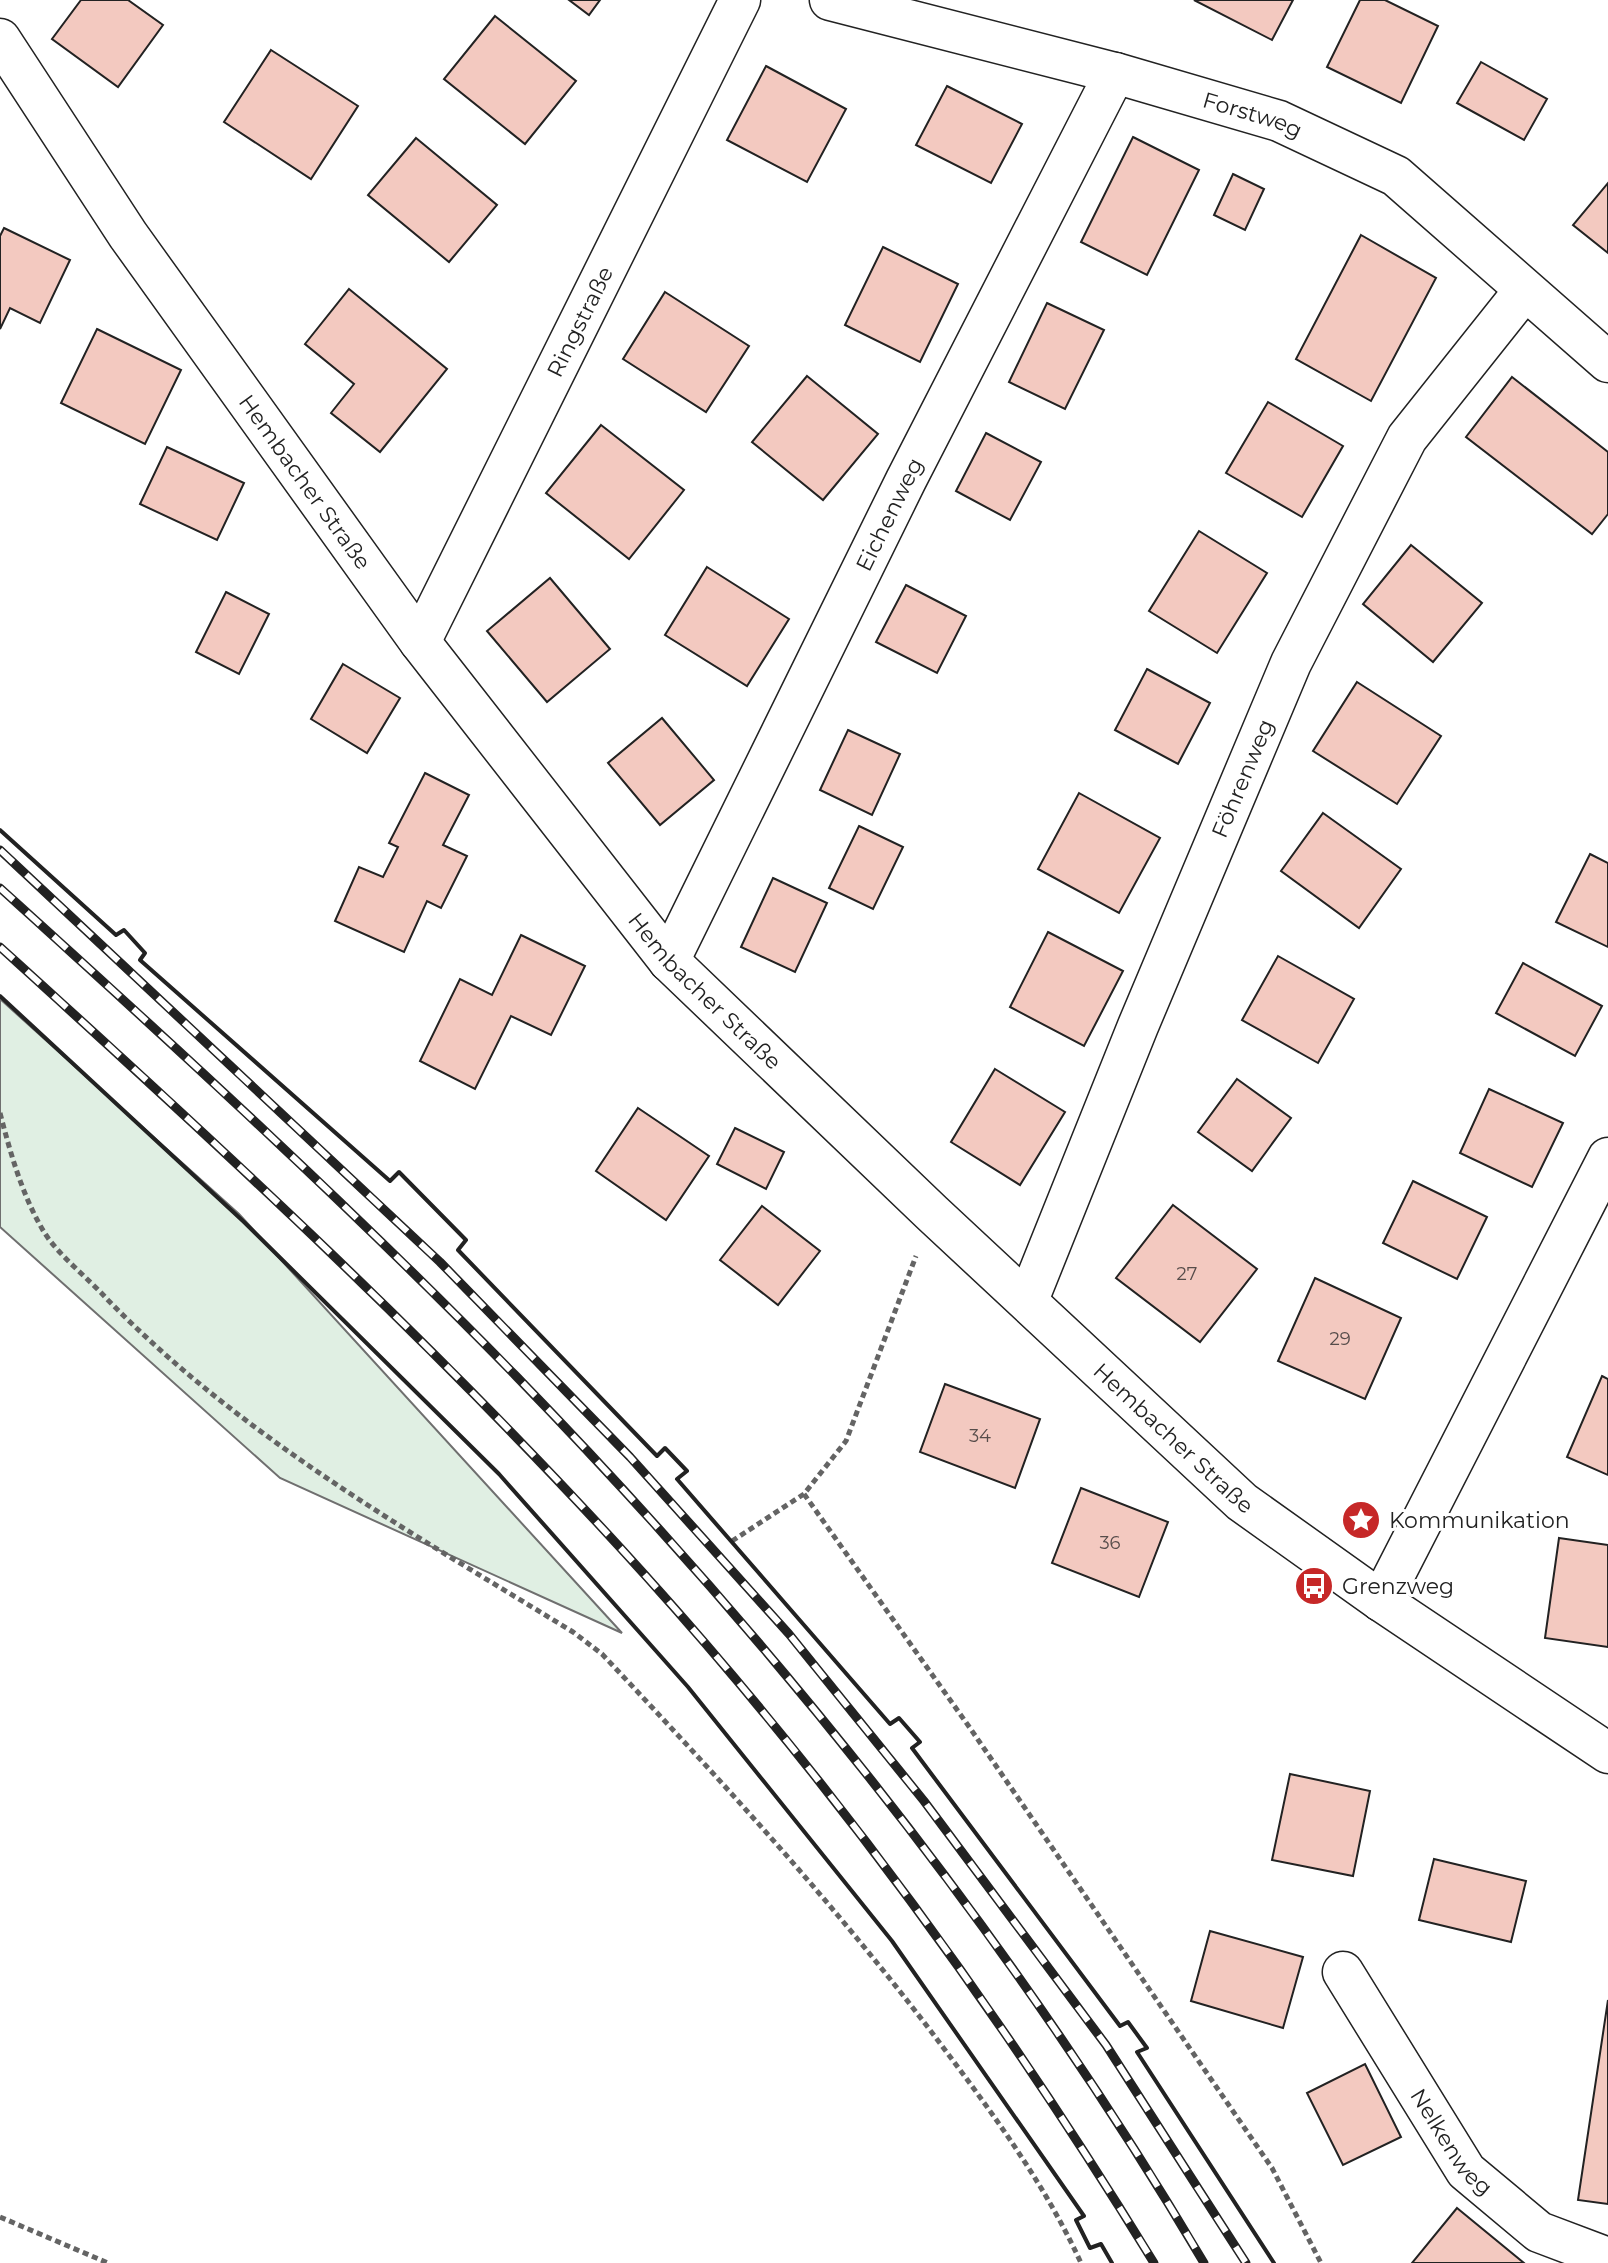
<svg xmlns="http://www.w3.org/2000/svg" width="1608" height="2263" viewBox="0 0 1608 2263" font-family="Montserrat,sans-serif">
<style>
.green{fill:#e0efe3;stroke:#6f6f6f;stroke-width:2}
.building{fill:#f3c9c0;stroke:#222;stroke-width:2}
.lines{fill:none;stroke-linecap:round;stroke-linejoin:round}
.minor-casing{stroke:#222;stroke-width:43}
.path{stroke:#646464;stroke-width:5;stroke-dasharray:6 4;stroke-linecap:butt}
.minor{stroke:#fff;stroke-width:40}
.rail-casing{stroke:#222;stroke-width:9}
.rail{stroke:#fff;stroke-width:6;stroke-dasharray:18;stroke-linecap:butt}
.wall{stroke:#222;stroke-width:4}
.labels{text-anchor:middle;dominant-baseline:central;stroke-width:6;stroke-linejoin:round;paint-order:stroke}
.number-label{font-size:18px;fill:#564c4a}
.street-label{font-size:22px;fill:#222;stroke:#fff}
.poi-label{font-size:22px;fill:#222;stroke:#fff;text-anchor:start}
</style>
<rect width="100%" height="100%" fill="#fff"/>
<polygon class="green" points="0,999 239,1214 622,1633 280,1478 0,1227"/>
<g class="building">
<polygon points="81,0 128,0 163,25 118,87 52,39"/>
<polygon points="569,0 600,0 589,15"/>
<polygon points="1194,0 1293,0 1272,40"/>
<polygon points="1360,0 1385,0 1438,26 1401,103 1327,67"/>
<polygon points="495,16 576,81 525,144 444,79"/>
<polygon points="271,50 358,106 311,179 224,122"/>
<polygon points="1481,62 1547,99 1524,140 1457,103"/>
<polygon points="766,66 846,109 807,182 727,140"/>
<polygon points="947,86 1022,124 991,183 916,145"/>
<polygon points="1133,137 1199,170 1147,275 1081,242"/>
<polygon points="416,138 497,205 449,262 368,195"/>
<polygon points="1233,174 1264,189 1245,230 1214,215"/>
<polygon points="1608,183 1608,253 1573,225"/>
<polygon points="4,228 70,260 40,323 10,308 0,329 0,236"/>
<polygon points="1361,235 1436,278 1371,401 1296,359"/>
<polygon points="883,247 958,284 920,362 845,325"/>
<polygon points="349,289 447,369 380,452 331,413 354,384 305,344"/>
<polygon points="665,292 749,346 706,412 623,359"/>
<polygon points="1047,303 1104,330 1065,409 1009,382"/>
<polygon points="97,329 181,370 145,444 61,403"/>
<polygon points="807,376 878,434 823,500 752,442"/>
<polygon points="1512,377 1608,452 1608,514 1592,534 1466,437"/>
<polygon points="1268,402 1343,446 1302,517 1226,473"/>
<polygon points="601,425 684,490 629,559 546,493"/>
<polygon points="986,433 1041,462 1010,520 956,491"/>
<polygon points="167,447 244,483 217,540 140,504"/>
<polygon points="1199,531 1267,573 1217,653 1149,611"/>
<polygon points="1411,545 1482,603 1433,662 1363,604"/>
<polygon points="707,567 789,619 747,686 665,635"/>
<polygon points="550,578 610,649 547,702 487,631"/>
<polygon points="906,585 966,616 937,673 876,642"/>
<polygon points="226,592 269,614 239,674 196,652"/>
<polygon points="343,664 400,698 367,753 311,719"/>
<polygon points="1147,669 1210,703 1178,764 1115,730"/>
<polygon points="1357,682 1441,736 1397,804 1313,751"/>
<polygon points="662,718 714,780 660,825 608,763"/>
<polygon points="848,730 900,754 872,815 820,790"/>
<polygon points="425,773 469,795 443,845 467,856 441,908 427,901 404,952 335,921 359,867 383,877 398,847 389,843"/>
<polygon points="1079,793 1160,838 1119,913 1038,869"/>
<polygon points="1323,813 1401,869 1359,928 1281,871"/>
<polygon points="859,826 903,847 873,909 829,888"/>
<polygon points="1590,854 1608,863 1608,947 1556,922"/>
<polygon points="773,878 827,903 795,972 741,947"/>
<polygon points="1048,932 1123,971 1084,1046 1010,1007"/>
<polygon points="521,935 585,966 551,1035 511,1016 475,1089 420,1061 460,979 492,995"/>
<polygon points="1278,956 1354,999 1318,1063 1242,1020"/>
<polygon points="1523,963 1602,1006 1575,1056 1496,1013"/>
<polygon points="995,1069 1065,1112 1020,1185 951,1142"/>
<polygon points="1237,1079 1291,1118 1252,1171 1198,1132"/>
<polygon points="1489,1089 1563,1123 1532,1187 1460,1153"/>
<polygon points="638,1108 709,1156 666,1220 596,1171"/>
<polygon points="735,1128 784,1152 766,1189 717,1164"/>
<polygon points="1413,1181 1487,1217 1457,1279 1383,1243"/>
<polygon points="1173,1205 1257,1269 1200,1342 1116,1278"/>
<polygon points="762,1206 820,1251 778,1305 720,1260"/>
<polygon points="1315,1278 1401,1318 1365,1399 1278,1361"/>
<polygon points="1602,1376 1608,1379 1608,1475 1567,1457"/>
<polygon points="945,1384 1040,1419 1015,1488 920,1452"/>
<polygon points="1081,1488 1168,1522 1139,1597 1052,1563"/>
<polygon points="1559,1538 1608,1545 1608,1647 1545,1638"/>
<polygon points="1290,1774 1370,1791 1353,1876 1272,1860"/>
<polygon points="1434,1859 1526,1881 1511,1942 1419,1920"/>
<polygon points="1210,1931 1303,1957 1283,2028 1191,2001"/>
<polygon points="1608,2000 1608,2204 1578,2200"/>
<polygon points="1365,2064 1401,2137 1343,2165 1307,2093"/>
<polygon points="1457,2208 1524,2263 1412,2263"/>
</g>
<g class="lines">
<g class="minor-casing">
<g id="minor">
<path id="s1" d="M 830,0 L 1115,73 L 1279,121 L 1396,176 L 1608,362"/>
<path id="s2" d="M 0,39 L 128,235 L 420,642 L 669,961 L 932,1213 L 1242,1502 L 1381,1601 L 1608,1753"/>
<path id="s3" d="M 420,642 L 740,0"/>
<path id="s4" d="M 669,961 L 906,480 L 1115,73"/>
<path id="s5" d="M 1028,1300 L 1138,1026 L 1291,663 L 1407,438 L 1524,291"/>
<polyline points="1381,1601 1608,1158"/>
<path id="s6" d="M 1343,1972 L 1466,2171 L 1539,2232 L 1608,2258"/>
</g>
</g>
<g class="path">
<path d="M 0,1113 C 11,1155 22,1195 44,1232 C 59,1256 87,1277 106,1298 C 240,1436 410,1532 573,1632 L 602,1654 C 718,1777 831,1900 933,2034 C 988,2107 1043,2180 1081,2263"/>
<polyline points="804,1494 970,1728 1272,2168 1321,2263"/>
<polyline points="732,1541 804,1494 846,1441 916,1256"/>
<polyline points="0,2217 108,2263"/>
</g>
<use href="#minor" class="minor"/>
<g class="rail-casing">
<g id="rail">
<polyline points="0,850 440,1262 630,1457 789,1634 924,1801 1106,2045 1246,2263"/>
<path d="M 0,888 C 176,1047 351,1207 516,1376 C 776,1644 1014,1941 1204,2263"/>
<path d="M 0,947 C 222,1148 444,1352 645,1575 C 836,1787 1005,2020 1154,2263"/>
</g>
</g>
<use href="#rail" class="rail"/>
<g class="wall">
<polyline points="0,830 116,935 124,930 145,953 140,960 390,1181 399,1172 466,1240 458,1250 657,1456 665,1448 687,1471 677,1479 890,1724 899,1718 920,1742 912,1748 1120,2026 1128,2022 1147,2048 1137,2052 1274,2263"/>
<polyline points="0,996 244,1222 499,1474 688,1687 892,1941 1084,2216 1076,2220 1090,2248 1101,2244 1112,2263"/>
</g>
</g>
<defs>
<g id="sight-disc" transform="scale(2)"><circle r="9.5" fill="#c62828" stroke="#fff"/><path d="M0-6L1.8-2.2L6-1.7L2.9 1.2L3.7 5.4L0 3.3L-3.7 5.4L-2.9 1.2L-6-1.7L-1.8-2.2Z" fill="#fff"/></g>
<g id="bus-disc" transform="scale(2)"><circle r="9.5" fill="#c62828" stroke="#fff"/><path d="M-5-6H5V4H4V6H2V4H-2V6H-4V4H-5ZM-3.5-4V0h7V-4ZM-3.5 1.2v1.5H-2V1.2ZM2 1.2v1.5H3.5V1.2Z" fill="#fff"/></g>
</defs>
<g fill-rule="evenodd">
<use href="#sight-disc" x="1361" y="1520"/>
<use href="#bus-disc" x="1314" y="1586"/>
</g>
<g class="labels">
<g class="number-label">
<text x="1187" y="1274">27</text>
<text x="1340" y="1339">29</text>
<text x="980" y="1436">34</text>
<text x="1110" y="1543">36</text>
</g>
<g class="street-label">
<text stroke="none"><textPath href="#s1" startOffset="438">Forstweg</textPath></text>
<text stroke="none"><textPath href="#s3" startOffset="358">Ringstraße</textPath></text>
<text stroke="none"><textPath href="#s2" startOffset="538">Hembacher Straße</textPath></text>
<text stroke="none"><textPath href="#s4" startOffset="498">Eichenweg</textPath></text>
<text stroke="none"><textPath href="#s5" startOffset="564">Föhrenweg</textPath></text>
<text stroke="none"><textPath href="#s2" startOffset="1186">Hembacher Straße</textPath></text>
<text stroke="none"><textPath href="#s2" startOffset="1834">Hembacher Straße</textPath></text>
<text stroke="none"><textPath href="#s6" startOffset="202">Nelkenweg</textPath></text>
</g>
<g class="poi-label">
<text x="1389" y="1520">Kommunikation</text>
<text x="1342" y="1586">Grenzweg</text>
</g>
</g>
</svg>
